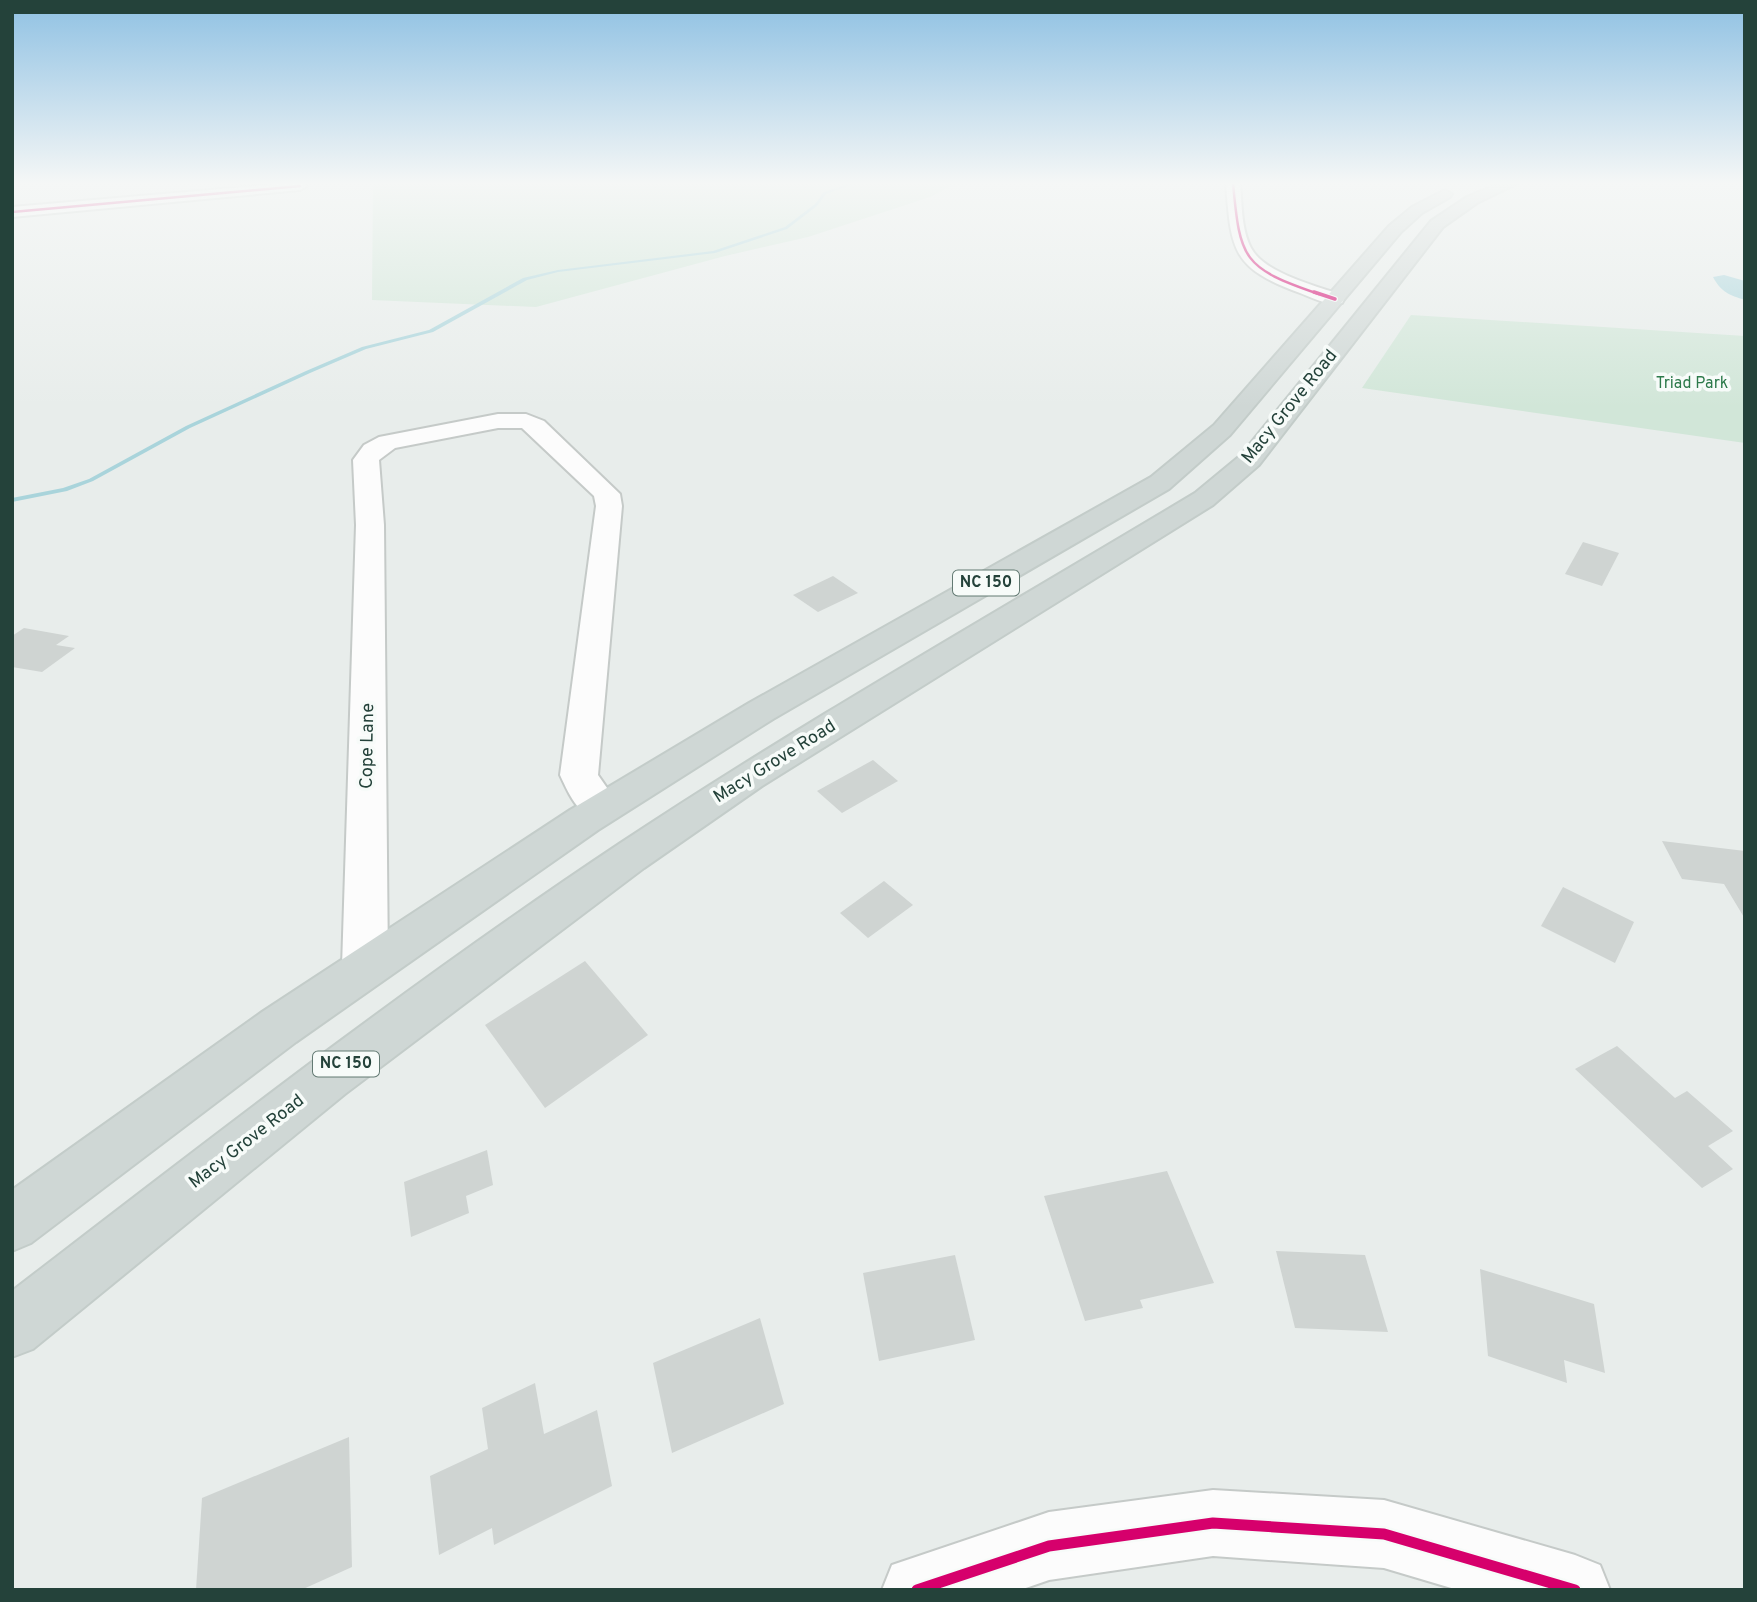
<svg xmlns="http://www.w3.org/2000/svg" width="1757" height="1602" viewBox="0 0 1757 1602" font-family="Overpass,sans-serif">
<style>
.green{fill:#d1e6d8}
.water{fill:#a9d4db}
.lines{fill:none;stroke-linecap:round;stroke-linejoin:round}
.stream{fill:#a9d4db;fill-rule:evenodd}
.building{fill:#cfd4d2}
.minor-casing{stroke:#c5cac8;stroke-width:4}
.major-casing{stroke:#c3ccc9;stroke-width:4}
.minor{fill:#fcfcfc;fill-rule:evenodd}
.major{fill:#cfd7d5;fill-rule:evenodd}
.cycleway-far2-casing{stroke:#f7fbf9;stroke-width:4.5}
.cycleway-far1-casing{stroke:#f7fbf9;stroke-width:6}
.cycleway-casing{stroke:#f7fbf9;stroke-width:16}
.cycleway-far2{stroke:#d6006c;stroke-width:2.5}
.cycleway-far1{stroke:#d6006c;stroke-width:3.5}
.cycleway{stroke:#d6006c;stroke-width:11}
.labels{text-anchor:middle;dominant-baseline:central;stroke-width:7;stroke-linejoin:round;paint-order:stroke}
.far-park-label{font-size:16px;fill:#2d7a4b;stroke:#f7fbf9}
.shield{fill:#f7fbf9;stroke:#637a73;stroke-width:2}
.shield-label{font-size:16px;font-weight:bold;fill:#24423a}
.street-label{font-size:18px;fill:#24423a;stroke:#f7fbf9}
</style>
<rect width="100%" height="100%" fill="#e8edeb"/>
<g class="green">
<polygon points="373,183 957,183 930,197 808,237 725,256 536,307 372,300"/>
<polygon points="1411,315 1745,336 1745,443 1362,388"/>
</g>
<path class="water" d="M 1724,275 L 1745,281 L 1745,300 C 1729,295 1721,292 1713,277 Z"/>
<g class="lines">
<polygon class="stream" points="852,183 856,183 826,194 817,206 787,229 715,253 558,272 527,280 433,332 366,349 310,373 190,428 93,481 67,491 12,502 12,498 63,488 89,479 186,426 306,371 362,347 429,330 523,278 558,270 713,251 785,227 815,204 824,192"/>
</g>
<g class="building">
<polygon points="1583,542 1619,553 1602,586 1565,574"/>
<polygon points="833,576 858,593 818,612 793,595"/>
<polygon points="24,628 69,636 56,645 75,648 42,672 12,667 12,636"/>
<polygon points="873,760 898,781 842,813 817,791"/>
<polygon points="1662,841 1745,851 1745,919 1724,884 1682,879"/>
<polygon points="884,881 913,905 868,938 840,913"/>
<polygon points="1563,887 1634,922 1615,963 1541,926"/>
<polygon points="585,961 648,1035 545,1108 485,1025"/>
<polygon points="1617,1046 1675,1098 1687,1091 1733,1131 1708,1146 1733,1169 1702,1188 1575,1069"/>
<polygon points="487,1150 493,1185 466,1196 469,1213 411,1237 404,1182"/>
<polygon points="1167,1171 1214,1283 1140,1300 1143,1308 1085,1321 1044,1196"/>
<polygon points="1276,1251 1365,1255 1388,1332 1295,1328"/>
<polygon points="955,1255 975,1340 879,1361 863,1273"/>
<polygon points="1480,1269 1594,1304 1605,1373 1564,1360 1567,1383 1488,1356"/>
<polygon points="760,1318 784,1404 672,1453 653,1363"/>
<polygon points="535,1383 544,1434 597,1410 612,1486 494,1545 492,1528 439,1555 430,1476 488,1449 482,1408"/>
<polygon points="349,1437 352,1567 301,1590 196,1590 202,1498"/>
</g>
<g class="lines">
<g class="minor-casing">
<g id="minor">
<polygon points="290,183 304,183 307,186 300,190 12,217 12,207"/>
<path d="M 1226,183 L 1240,183 C 1242,203 1241,229 1251,248 C 1264,273 1316,286 1342,295 L 1344,299 L 1342,303 C 1328,306 1313,298 1300,293 C 1232,268 1231,251 1226,183 Z"/>
<path d="M 498,414 L 526,414 L 544,421 L 620,494 L 622,506 L 598,775 L 621,808 L 616,818 C 584,827 572,801 560,775 L 596,506 L 594,496 L 522,428 L 498,428 L 395,448 L 379,460 L 384,525 L 388,967 L 381,980 L 365,986 L 349,980 L 342,967 L 356,525 L 353,460 L 364,445 L 379,437 Z"/>
<polygon points="1213,1490 1384,1500 1575,1555 1600,1565 1610,1590 1458,1590 1384,1568 1213,1556 1049,1580 1020,1590 882,1590 892,1565 1049,1512"/>
</g>
</g>
<g class="major-casing">
<g id="major">
<path d="M 1500,183 L 1518,183 L 1477,203 L 1443,227 L 1259,465 L 1213,505 L 762,786 L 644,868 L 345,1094 L 33,1349 L 12,1357 L 12,1291 C 211,1138 410,983 619,844 C 806,720 1002,609 1195,493 L 1241,455 L 1431,221 L 1467,197 Z"/>
<polygon points="1445,190 1452,194 1450,197 1422,213 1401,232 1230,435 1169,489 773,719 598,830 296,1042 31,1243 12,1251 12,1190 262,1012 570,810 749,703 1151,477 1214,425 1389,226 1412,207"/>
</g>
</g>
<use href="#minor" class="minor"/>
<use href="#major" class="major"/>
<g class="cycleway-far2-casing">
<g id="cycleway-far2">
<path d="M 1233,183 C 1240,260 1243,268 1319,294"/>
<polyline points="12,212 300,186"/>
</g>
</g>
<g class="cycleway-far1-casing">
<polyline id="cycleway-far1" points="1314,292 1335,299"/>
</g>
<g class="cycleway-casing">
<polyline id="cycleway" points="917,1590 1049,1546 1213,1523 1384,1534 1575,1590"/>
</g>
<use href="#cycleway-far2" class="cycleway-far2"/>
<use href="#cycleway-far1" class="cycleway-far1"/>
<use href="#cycleway" class="cycleway"/>
</g>
<linearGradient id="sky" x2="0" y2="1"><stop stop-color="#8fc1e3"/><stop offset="0.45" stop-color="#f5f7f6"/><stop offset="1" stop-color="#f5f7f6" stop-opacity="0"/></linearGradient>
<rect width="1757" height="407" fill="url(#sky)"/>
<g class="labels">
<g class="far-park-label">
<text x="1692" y="384">Triad Park</text>
</g>
<g class="shield">
<rect x="953" y="570.5" width="66" height="25" rx="5"/>
<rect x="313" y="1051.5" width="66" height="25" rx="5"/>
</g>
<g class="shield-label">
<text x="986" y="583">NC 150</text>
<text x="346" y="1064">NC 150</text>
</g>
<g class="street-label">
<text transform="translate(1290 407) rotate(-51)">Macy Grove Road</text>
<text transform="translate(368 746) rotate(-89)">Cope Lane</text>
<text transform="translate(775 762) rotate(-32)">Macy Grove Road</text>
<text transform="translate(247 1142) rotate(-38)">Macy Grove Road</text>
</g>
</g>
<rect width="1757" height="1602" fill="none" stroke="#24423a" stroke-width="28"/>
</svg>
